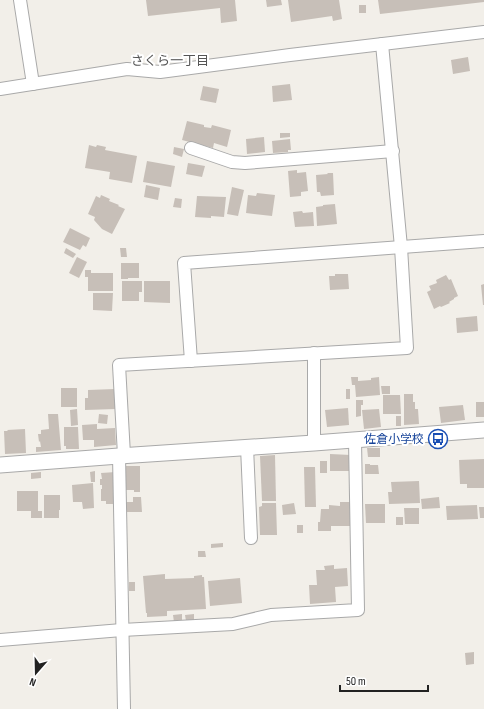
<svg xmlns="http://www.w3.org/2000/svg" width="484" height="709" viewBox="0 0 484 709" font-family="'Sofia Sans Condensed','Noto Sans JP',sans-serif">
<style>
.building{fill:#c7bfb8}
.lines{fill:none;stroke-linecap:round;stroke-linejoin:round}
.minor-casing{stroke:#a9a9a9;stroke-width:14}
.tertiary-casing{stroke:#a9a9a9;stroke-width:17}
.minor{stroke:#fff;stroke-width:12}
.tertiary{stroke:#fff;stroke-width:15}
.labels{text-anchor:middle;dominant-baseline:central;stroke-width:4;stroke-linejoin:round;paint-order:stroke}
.transit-label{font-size:12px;fill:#164399;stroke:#fff;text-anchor:end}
.neighbourhood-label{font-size:13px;fill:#555;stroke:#fff}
</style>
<rect width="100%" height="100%" fill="#f2efe9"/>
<g class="building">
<polygon points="146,0 235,0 237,21 221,23 220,8 148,16"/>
<polygon points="266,0 281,0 282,5 267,7"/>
<polygon points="288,0 339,0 342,19 333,21 332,16 291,22"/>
<polygon points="378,0 484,0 484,2 380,14"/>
<rect x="359" y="5" width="7" height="8"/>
<polygon points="468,57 470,71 453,74 451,60"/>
<polygon points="290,84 292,100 273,102 272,86"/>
<polygon points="203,86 219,89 216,103 200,100"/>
<polygon points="187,121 204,125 204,127 211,128 212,125 231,130 227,147 214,143 213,148 182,140"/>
<polygon points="280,133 290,133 290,137 280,138"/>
<polygon points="264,137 265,152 247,154 246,139"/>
<polygon points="290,139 291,150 288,150 288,152 273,153 272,141"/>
<polygon points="89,145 96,147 97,145 106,147 105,150 137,156 132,183 109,179 110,172 85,168"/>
<polygon points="174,147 184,149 182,157 173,154"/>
<polygon points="147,161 175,166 171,187 143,182"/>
<polygon points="188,163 205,166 202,177 186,174"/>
<polygon points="297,170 297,173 306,172 308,191 301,192 301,196 290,197 288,171"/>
<polygon points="327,173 333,173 334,195 321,196 320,192 317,192 316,175 328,174"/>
<polygon points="146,185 160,188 158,200 144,197"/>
<polygon points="232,187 244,190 238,216 227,214"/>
<polygon points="257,193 275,195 272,216 246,213 248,195 256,196"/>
<polygon points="101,195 110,199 109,201 119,205 118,206 125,209 112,234 102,229 94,220 95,217 88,214 96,196 100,198"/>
<polygon points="197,196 226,197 224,217 211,216 211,218 195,217"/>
<polygon points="175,198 182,199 181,208 173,207"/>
<polygon points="335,204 337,224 317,226 316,207 323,206 323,205"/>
<polygon points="302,211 303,213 313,212 314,226 295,227 293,212"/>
<polygon points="70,228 90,238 86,247 83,245 80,250 63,242"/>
<polygon points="66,248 76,254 73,258 64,253"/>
<polygon points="120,248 126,248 127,257 121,257"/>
<polygon points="77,257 87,262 79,278 69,273"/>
<polygon points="121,263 139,263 139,278 128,278 128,279 121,279"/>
<polygon points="85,270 91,270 91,273 113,273 113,291 88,291 88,277 85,277"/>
<polygon points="335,274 348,274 349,289 330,290 329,276 335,276"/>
<polygon points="446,275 449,280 451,279 458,296 454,298 454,299 449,302 450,303 441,307 440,306 434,309 427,292 431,290 429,286 437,283 436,280"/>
<polygon points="122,281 142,281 142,292 139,292 139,301 122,301"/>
<polygon points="144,281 170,281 170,303 144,302"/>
<polygon points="484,284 484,305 483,305 481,285"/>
<polygon points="93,293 113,293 112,311 93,310"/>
<polygon points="477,316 478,331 457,333 456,318"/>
<polygon points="351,377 358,377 358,381 371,380 371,378 379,377 380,395 356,397 355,385 352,385"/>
<polygon points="381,386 390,386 390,394 382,394"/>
<rect x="61" y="388" width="16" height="19"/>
<polygon points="115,389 116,409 85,410 85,398 88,398 88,390"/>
<rect x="346" y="389" width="4" height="10"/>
<polygon points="404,394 413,394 413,402 415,402 415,409 418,409 419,424 404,425"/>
<polygon points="383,395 400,395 401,414 383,414"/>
<polygon points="356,400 363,400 363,405 361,405 361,416 356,417"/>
<rect x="476" y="402" width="8" height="15"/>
<polygon points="463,405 465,420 441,423 439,407"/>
<polygon points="348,408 349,425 327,427 325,410"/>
<polygon points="77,409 78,425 71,426 70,410"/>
<polygon points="379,409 381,427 364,429 362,410"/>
<polygon points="48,414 58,414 61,450 36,452 36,447 41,447 40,441 39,442 38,434 41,434 41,430 49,429"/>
<polygon points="99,414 108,415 107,424 98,423"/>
<rect x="396" y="416" width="5" height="10"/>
<polygon points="97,424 97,429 115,428 116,445 94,447 94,440 83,440 82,425"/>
<polygon points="64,427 78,427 79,449 66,449 66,446 64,446"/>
<polygon points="25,429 26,453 5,454 4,431 8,431 7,430"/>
<polygon points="367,448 380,448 380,457 368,457"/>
<polygon points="330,454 351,455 351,471 330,471"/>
<polygon points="275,455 276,501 262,501 260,456"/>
<polygon points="484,459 484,488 467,488 467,484 460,484 459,460"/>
<rect x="320" y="461" width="7" height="12"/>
<polygon points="365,464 370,464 370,465 378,465 379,474 365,474"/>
<polygon points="124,466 140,466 140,492 134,492 134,490 125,490"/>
<polygon points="304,467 315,467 316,507 305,507"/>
<polygon points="95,471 95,482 91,482 90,472"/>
<polygon points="41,472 41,478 31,479 31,473"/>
<polygon points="116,472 117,504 106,504 106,501 101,501 101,489 102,489 102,485 100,485 100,479 102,479 101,473"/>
<polygon points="419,481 420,503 389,504 388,492 392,492 391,482"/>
<polygon points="93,483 94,508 83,509 82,502 73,502 72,485"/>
<polygon points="17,491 38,491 38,511 42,511 42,518 31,518 31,511 17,511"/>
<polygon points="44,495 60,495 60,510 59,510 59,518 44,518"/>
<polygon points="133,497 141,497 142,512 126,512 125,502 133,502"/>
<polygon points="439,497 440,508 422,509 421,499"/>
<polygon points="340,502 352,502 351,526 331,526 331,531 318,531 318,522 320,522 321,509 329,509 329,505 340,506"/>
<polygon points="262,503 276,503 277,535 260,535 259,507 262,506"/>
<polygon points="294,503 296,514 283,515 282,505"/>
<polygon points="365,504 385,504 385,523 366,523"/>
<polygon points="477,505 478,519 447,520 446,506"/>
<polygon points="479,507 484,507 484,518 480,518"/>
<polygon points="404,508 419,508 419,524 405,524"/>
<rect x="396" y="517" width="7" height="8"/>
<rect x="297" y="525" width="6" height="8"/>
<polygon points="223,543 223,547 211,548 211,544"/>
<polygon points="198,551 205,551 206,557 198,557"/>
<polygon points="334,565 334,569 347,568 348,586 335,587 336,602 310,604 309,585 317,585 316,570 325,570 324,566"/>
<polygon points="165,574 165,579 194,578 194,576 202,575 202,577 204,577 206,609 167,611 167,616 147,617 147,613 146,613 143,576"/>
<polygon points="240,578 242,603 210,606 208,581"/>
<rect x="129" y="582" width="6" height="9"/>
<polygon points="182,614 182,622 174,622 173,615"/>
<polygon points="194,614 194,621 186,621 185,615"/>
<polygon points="474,652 474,664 466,665 465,653"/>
</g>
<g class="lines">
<g class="minor-casing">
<g id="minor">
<polyline points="20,0 33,84"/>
<polyline points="0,89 127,69 160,72 290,55 484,32"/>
<polyline points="191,148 232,162 245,163 393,151"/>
<polyline points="191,361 184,263 484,241"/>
<polyline points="314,443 314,353"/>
<polyline points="247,447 251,538"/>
<polyline points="124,455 119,365 407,348 401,247 382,44"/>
<polyline points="119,456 124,709"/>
<polyline points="0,640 122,630 233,624 271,615 358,610 355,440"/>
</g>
</g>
<g class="tertiary-casing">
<polyline id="tertiary" points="0,465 119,456 314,443 484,430"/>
</g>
<use href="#minor" class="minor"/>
<use href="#tertiary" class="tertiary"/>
</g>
<defs>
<g id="bus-ring" transform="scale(1)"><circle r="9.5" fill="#fff" stroke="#1a4fb4" stroke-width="1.5"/><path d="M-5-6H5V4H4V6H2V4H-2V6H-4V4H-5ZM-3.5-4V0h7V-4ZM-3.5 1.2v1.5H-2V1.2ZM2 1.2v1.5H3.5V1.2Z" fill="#1a4fb4"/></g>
</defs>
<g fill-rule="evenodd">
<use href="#bus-ring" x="438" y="439"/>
</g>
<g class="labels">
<g class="transit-label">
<text x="424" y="439">佐倉小学校</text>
</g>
<g class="neighbourhood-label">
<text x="170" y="61">さくら一丁目</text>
</g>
</g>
<g transform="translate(36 673) rotate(200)" stroke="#ffffff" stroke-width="3" paint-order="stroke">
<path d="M0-3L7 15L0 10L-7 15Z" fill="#222222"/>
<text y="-6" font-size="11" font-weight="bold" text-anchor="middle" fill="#222222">N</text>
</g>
<path d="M340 685v6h88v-6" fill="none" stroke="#222222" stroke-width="2"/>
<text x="346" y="685" font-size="12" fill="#222222" stroke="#ffffff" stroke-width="3" paint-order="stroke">50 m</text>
</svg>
